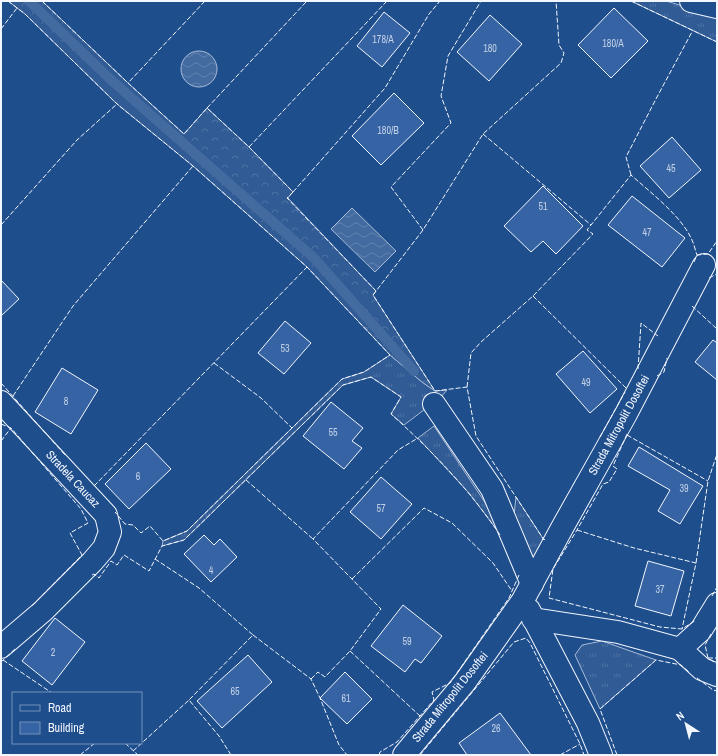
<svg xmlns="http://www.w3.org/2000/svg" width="718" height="756" viewBox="0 0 718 756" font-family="'Archivo Narrow',sans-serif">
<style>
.grass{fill:url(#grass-tufts);stroke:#a8bbd7}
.forest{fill:url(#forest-crowns);stroke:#a8bbd7}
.water{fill:url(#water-waves);stroke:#a8bbd7}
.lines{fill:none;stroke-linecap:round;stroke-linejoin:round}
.stream{stroke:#446ba0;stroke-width:10}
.building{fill:#3563a3;stroke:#f2f6ff}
.minor-casing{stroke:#f2f6ff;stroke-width:24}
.minor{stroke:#1f4e8c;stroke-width:22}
.fence{stroke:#f2f6ff;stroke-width:1;stroke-dasharray:5 2;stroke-linecap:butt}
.labels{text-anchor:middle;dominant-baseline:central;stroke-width:3;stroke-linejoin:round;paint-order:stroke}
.number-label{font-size:10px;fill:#c3d1e8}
.street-label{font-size:12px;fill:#f2f6ff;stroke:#1f4e8c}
</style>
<defs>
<pattern id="grass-tufts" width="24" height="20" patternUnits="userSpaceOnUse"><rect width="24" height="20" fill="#305b95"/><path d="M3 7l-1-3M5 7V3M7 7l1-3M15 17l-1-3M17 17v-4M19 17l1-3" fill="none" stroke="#4e73a5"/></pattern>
<pattern id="forest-crowns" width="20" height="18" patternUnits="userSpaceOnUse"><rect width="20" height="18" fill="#305b95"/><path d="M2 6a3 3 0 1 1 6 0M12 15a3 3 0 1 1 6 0" fill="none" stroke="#4e73a5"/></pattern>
<pattern id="water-waves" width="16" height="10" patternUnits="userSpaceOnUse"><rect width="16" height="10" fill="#446ba0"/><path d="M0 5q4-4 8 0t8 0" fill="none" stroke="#5f81ae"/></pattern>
</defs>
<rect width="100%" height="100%" fill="#1f4e8c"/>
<g class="grass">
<polygon points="631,1 666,1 717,16 717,42"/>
<polygon points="390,355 422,382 435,391 447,390 441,397 404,425 391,414 401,397 371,377 343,385 184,540 162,546 163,541 187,531 242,477 342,379 364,372"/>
<polygon points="434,426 486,504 500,534 469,493 418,438"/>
<polygon points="516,497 544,540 535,563 514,515"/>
<polygon points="602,641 656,660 600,709 575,655 582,645"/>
</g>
<polygon class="forest" points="8,1 42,1 128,83 184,134 207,108 249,147 293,192 288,198 376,291 373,295 435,391 422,382 390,355 307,267 193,166 117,104 25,14"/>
<g class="water">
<circle cx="199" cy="69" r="18"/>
<polygon points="352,208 396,251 375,272 331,229"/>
</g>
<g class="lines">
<polyline class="stream" points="29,1 110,79 314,258 414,371"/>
</g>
<g class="building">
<polygon points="614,8 648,41 611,78 578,45"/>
<polygon points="384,12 410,33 382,67 357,46"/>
<polygon points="490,15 522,44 489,81 457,52"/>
<polygon points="394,93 424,123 381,165 352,136"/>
<polygon points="672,137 701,170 669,198 640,166"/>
<polygon points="543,186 583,226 556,254 543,241 531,252 504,226"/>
<polygon points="632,196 685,238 662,267 608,225"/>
<polygon points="1,280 19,299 1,316"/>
<polygon points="285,321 311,343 284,374 258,353"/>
<polygon points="713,340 717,343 717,380 695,362"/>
<polygon points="583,351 617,389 590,413 556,374"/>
<polygon points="62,368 98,390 71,434 35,412"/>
<polygon points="331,402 363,428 352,441 362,448 344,469 303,436"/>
<polygon points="146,443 171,469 129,509 105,484"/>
<polygon points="639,447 703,486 680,524 658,511 670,490 628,466"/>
<polygon points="381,477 412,504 381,539 350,512"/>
<polygon points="204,535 214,545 220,539 237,557 211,582 184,554"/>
<polygon points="648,561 684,571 671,616 635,606"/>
<polygon points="403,605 442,636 421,663 415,659 405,672 371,646"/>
<polygon points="55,618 85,642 52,685 22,661"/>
<polygon points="248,655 272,682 222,728 197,701"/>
<polygon points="345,672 372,699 347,724 320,698"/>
<polygon points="500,713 531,755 467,755 459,743"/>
</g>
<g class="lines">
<g class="minor-casing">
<g id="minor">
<polyline points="691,1 717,7"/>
<polyline points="1,402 106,515 110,532 104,548 92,562 43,611 1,647"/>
<polyline points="434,404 492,489 532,584"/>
<polyline points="529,610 588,723 601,755"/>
<polyline points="533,619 618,632 680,649 702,669 717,675"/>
<polyline points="680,649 701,630 717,604"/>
<polyline points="404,755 465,682 523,600 562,528 626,414 704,265"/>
</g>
</g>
<use href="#minor" class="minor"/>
<g class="fence">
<polyline points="8,1 25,14 117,104 193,166 307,267 390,355 364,372 342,379 242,477 187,531 163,541 150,526 141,533 133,525 125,524 115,512"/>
<polyline points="42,1 128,83"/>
<polyline points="205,1 128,83 184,134 207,108 249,147 293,192 287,198 376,291"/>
<polyline points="631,1 717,42"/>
<polyline points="1,29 17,8"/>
<polyline points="207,108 307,1"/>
<polyline points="483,134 591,225"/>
<polyline points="249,147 387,1"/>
<polyline points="631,175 626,157 657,97 693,30"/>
<polyline points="293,192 385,88 429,14 440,1"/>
<polyline points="1,225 77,140 117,104"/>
<polyline points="423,230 391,187 451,123 441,96 448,56 481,1"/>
<polyline points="694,262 697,255 708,254 717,241"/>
<polyline points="709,278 717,274"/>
<polyline points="533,296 627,389"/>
<polyline points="692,306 717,329"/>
<polyline points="214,363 261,398 292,428"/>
<polyline points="638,369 641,323 658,336"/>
<polyline points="657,376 664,372 667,358"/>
<polyline points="1,383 65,455"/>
<path d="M 467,387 L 471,353 L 481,342 L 533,296 L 593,234 L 587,230 L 631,175 C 650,192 681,216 691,238 C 694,243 695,250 697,255"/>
<polyline points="13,396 73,306 193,166"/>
<polyline points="1,424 11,428 81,509 88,523 70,533 82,555 32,606"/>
<polyline points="627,434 613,466 617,469 609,482 603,484 577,530 553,569 549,598 660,627 682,629 696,620"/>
<polyline points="627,435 708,481"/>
<polyline points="600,437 625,392"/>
<polyline points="1,441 11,428"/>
<polyline points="246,480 313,539"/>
<polyline points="94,486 307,267"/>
<polyline points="577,530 634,548 696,563 682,629"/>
<polyline points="545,539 544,540 476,436 467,387 435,391 373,295 423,230 483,134 561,63 564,53 559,45 556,1"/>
<polyline points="155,559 199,588 253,635 189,700"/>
<polyline points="696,563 708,481 717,454"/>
<path d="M 92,575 L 94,574 L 99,578 L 111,561 L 117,565 L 124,555 L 149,571 L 162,546 L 184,540 L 343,385 L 371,377 L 401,397 L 391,414 C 431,450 470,490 500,535"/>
<polyline points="352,579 424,508 452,523 493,563 512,591"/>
<polyline points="712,596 717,587"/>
<polyline points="711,634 705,645 708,658 717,664"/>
<polyline points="253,635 311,679 320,698 339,745 347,755"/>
<polyline points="350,651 420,716"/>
<polyline points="708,658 717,658"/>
<polyline points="3,660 52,693"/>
<polyline points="1,662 16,648"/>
<polyline points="697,678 713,690 717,691"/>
<polyline points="311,679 318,672 325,677 350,651 381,609 313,539 398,450 418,438"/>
<polyline points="125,743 138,755"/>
<polyline points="133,751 189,700 219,736 231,755"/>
<polyline points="80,755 95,743"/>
<polyline points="379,755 380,752 397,742 434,700 432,692 450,683 509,598 519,575"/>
<polyline points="420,755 514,642 526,638 530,643 580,744 584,755"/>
<polyline points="560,755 580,744"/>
<polyline points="617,755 600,709 656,660 681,665 689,672"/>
</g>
</g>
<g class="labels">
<g class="number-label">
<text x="383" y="39">178/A</text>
<text x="613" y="43">180/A</text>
<text x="490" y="48">180</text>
<text x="388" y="130">180/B</text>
<text x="671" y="168">45</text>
<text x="543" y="206">51</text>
<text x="647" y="232">47</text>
<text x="285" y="348">53</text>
<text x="586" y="382">49</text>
<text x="66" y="401">8</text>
<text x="333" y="432">55</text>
<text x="138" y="476">6</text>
<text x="684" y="488">39</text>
<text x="381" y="508">57</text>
<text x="211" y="570">4</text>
<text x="660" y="589">37</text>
<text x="407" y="641">59</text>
<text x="53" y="652">2</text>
<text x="235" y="691">65</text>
<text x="346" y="698">61</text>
<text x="496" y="728">26</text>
</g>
<g class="street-label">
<text transform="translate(619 425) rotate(-61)">Strada Mitropolit Dosoftei</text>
<text transform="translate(73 479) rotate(47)">Stradela Caucaz</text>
<text transform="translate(450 697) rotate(-51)">Strada Mitropolit Dosoftei</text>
</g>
</g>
<rect width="718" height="756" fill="none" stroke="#f2f6ff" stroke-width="4"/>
<rect x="12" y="692" width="130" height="52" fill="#1f4e8c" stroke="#7391ba"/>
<rect x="20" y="705" width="20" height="6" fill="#1f4e8c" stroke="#7391ba"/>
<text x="48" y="712" font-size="12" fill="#f2f6ff">Road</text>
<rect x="20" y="722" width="20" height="12" fill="#3563a3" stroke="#7391ba"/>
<text x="48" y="732" font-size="12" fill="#f2f6ff">Building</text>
<g transform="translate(686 724) rotate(324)" stroke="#1f4e8c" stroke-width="3" paint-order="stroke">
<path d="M0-3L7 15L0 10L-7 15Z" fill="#f2f6ff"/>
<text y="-6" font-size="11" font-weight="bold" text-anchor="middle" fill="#f2f6ff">N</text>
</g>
</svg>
